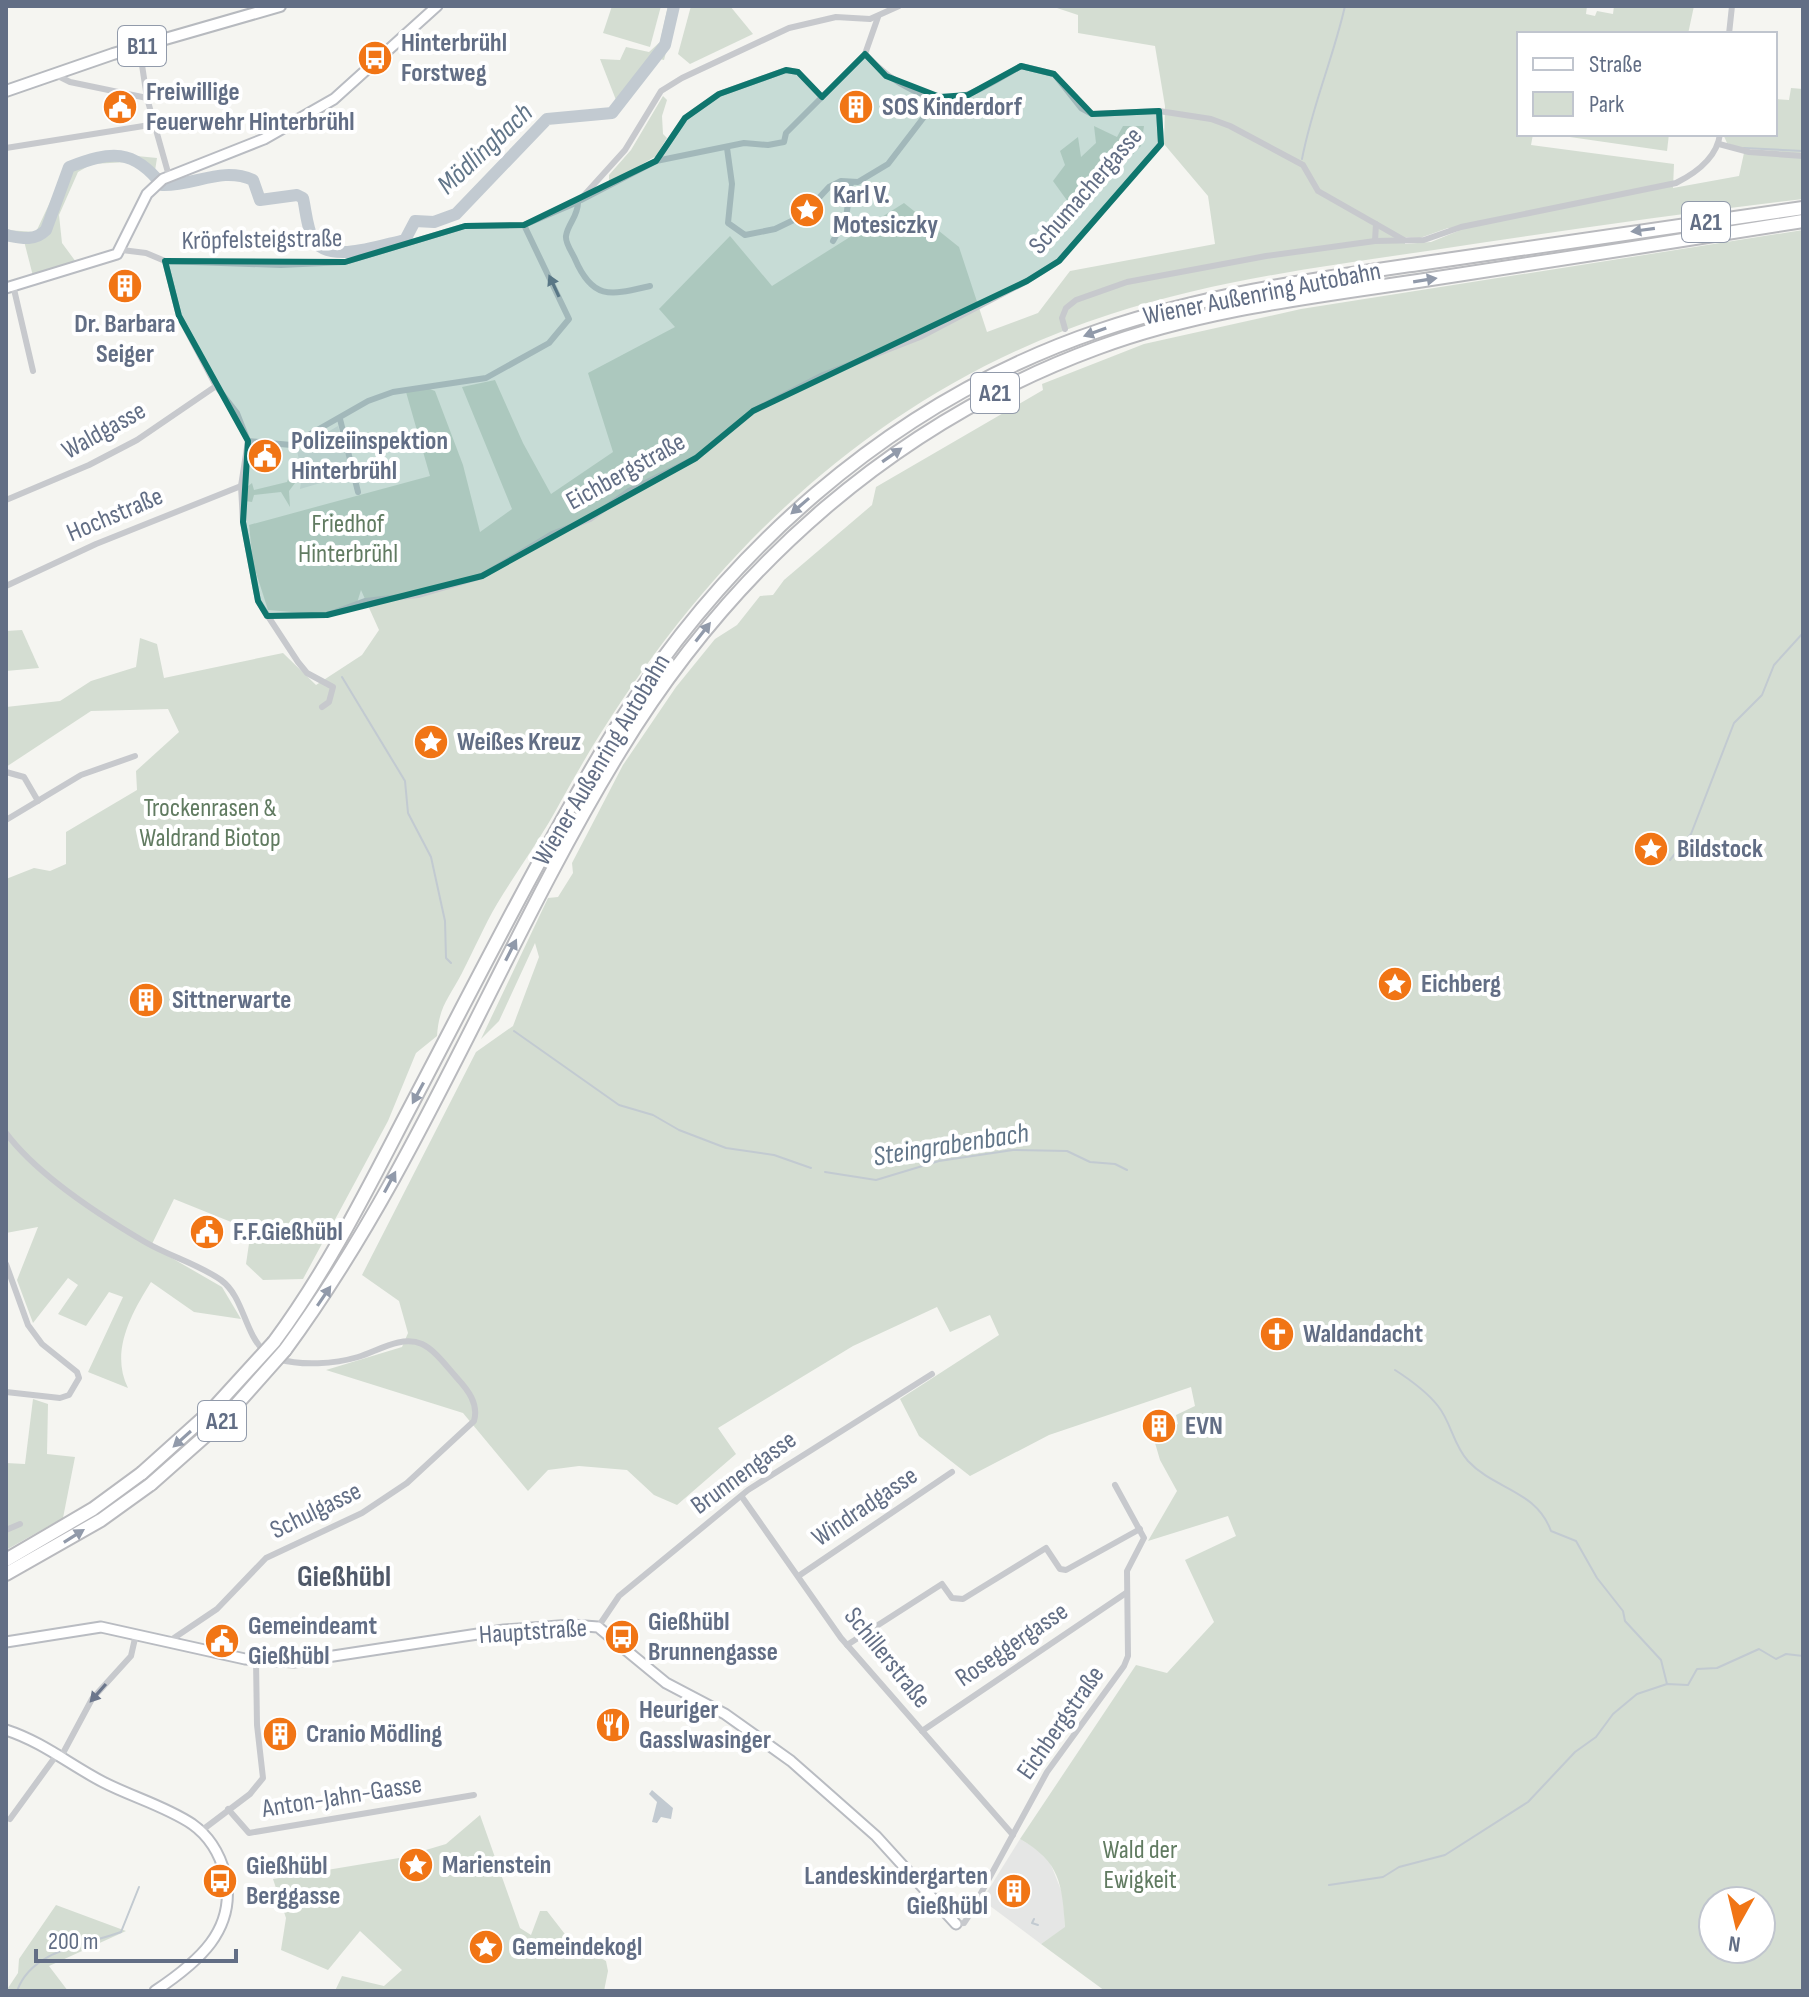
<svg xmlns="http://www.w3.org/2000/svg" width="1809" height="1997" viewBox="0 0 1809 1997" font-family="'Sofia Sans Condensed',sans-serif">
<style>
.built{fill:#e5e6e5}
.green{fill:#d4ddd2;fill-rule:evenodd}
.water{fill:#c2cad1}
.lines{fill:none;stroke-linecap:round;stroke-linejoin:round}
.stream{stroke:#c2cad1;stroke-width:2}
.river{stroke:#c2cad1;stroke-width:12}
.secondary-casing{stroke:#b9bcc2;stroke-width:13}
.primary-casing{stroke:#b7babf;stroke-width:14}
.highway-casing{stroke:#b9babe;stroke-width:16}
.street{stroke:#c7c9cd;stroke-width:6}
.secondary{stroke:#fff;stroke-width:9}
.primary{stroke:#fff;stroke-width:10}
.highway{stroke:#fff;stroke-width:12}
.highway-bridge-casing{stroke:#b9babe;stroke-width:16;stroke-linecap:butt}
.highway-bridge{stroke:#fff;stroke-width:12}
.oneway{fill:#919aaa}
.oneway2{fill:#6c778c}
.marked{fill:#0f766e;fill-opacity:0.2;stroke:#0f766e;stroke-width:6;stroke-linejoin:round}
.labels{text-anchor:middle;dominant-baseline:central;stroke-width:8;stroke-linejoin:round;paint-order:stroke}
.shield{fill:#fff;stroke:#919aaa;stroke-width:2}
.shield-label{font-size:24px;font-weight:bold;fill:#626e85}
.poi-label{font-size:26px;font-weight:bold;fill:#626e85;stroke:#fff;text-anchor:start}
.street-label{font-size:26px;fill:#626e85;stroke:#fff}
.park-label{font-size:26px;fill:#617b61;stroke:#fff}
.water-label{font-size:28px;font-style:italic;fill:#627689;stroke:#fff}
.quarter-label{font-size:30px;font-weight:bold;fill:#505969;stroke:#fff}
</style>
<rect width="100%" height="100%" fill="#f5f5f1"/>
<g class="built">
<polygon points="338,426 351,474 300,489 302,476 297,450"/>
<polygon points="1020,1839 1047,1855 1063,1895 1065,1928 1041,1944 982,1900"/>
</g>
<g class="green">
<polygon points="612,6 661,6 650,47 603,33"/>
<polygon points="668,6 678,6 664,60 651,57 616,100 600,59 620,60 626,47 649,52 660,42"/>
<polygon points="691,6 730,6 753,34 690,64 678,54"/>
<path d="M 1051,6 L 1587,6 L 1586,14 L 1595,16 L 1597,11 L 1613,14 L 1614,6 L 1694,6 L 1688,34 L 1519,34 L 1519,134 L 1533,134 L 1531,145 L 1674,164 L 1673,188 L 1739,176 L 1744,153 L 1803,158 L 1803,199 C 1680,214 1557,231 1434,250 C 1325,266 1216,280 1111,314 C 862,394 685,576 561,801 C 542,837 518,869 497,904 C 484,926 474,950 462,973 C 449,998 439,1006 437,1036 L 416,1053 L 388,1121 L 303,1279 L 263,1280 L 246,1264 L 251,1230 L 174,1199 L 151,1246 L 222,1287 L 241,1319 L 194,1312 L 151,1282 C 131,1314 110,1352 128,1388 L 88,1372 L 123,1297 L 109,1292 L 86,1326 L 58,1314 L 78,1285 L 68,1278 L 33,1323 L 17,1280 L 38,1227 L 6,1233 L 6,879 L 34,868 L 50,871 L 66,864 L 66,832 L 137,790 L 136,771 L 179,732 L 168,709 L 91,711 L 6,767 L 6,707 L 60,701 L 91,681 L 136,667 L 140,638 L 157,644 L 164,678 L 283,653 L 316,685 L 362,655 L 379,630 L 361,590 L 356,606 L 328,615 L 268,610 L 253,563 L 249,525 L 430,476 L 406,392 L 427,388 L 435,391 L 463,465 L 480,532 L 512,509 L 462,387 L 495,380 L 523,443 L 551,494 L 613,452 L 588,373 L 675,327 L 659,309 L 730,236 L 772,286 L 904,203 L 959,247 L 987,332 L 1038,313 L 1070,271 L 1215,244 L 1208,196 L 1164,144 L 1165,106 L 1155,46 L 1078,33 L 1078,15 ZM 1448,228 L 1458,231 L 1431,242 L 1405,244 L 1405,237 L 1420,238 Z"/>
<polygon points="1791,88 1803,89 1803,154 1740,148 1727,143 1723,134 1775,134 1775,99 1789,100"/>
<polygon points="663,96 667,100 662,116 663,134 667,138 656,156 609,184 609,175 631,150"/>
<polygon points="1094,126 1117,137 1123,126 1144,126 1141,146 1076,213 1053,181 1065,165 1060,151 1078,137 1081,157 1096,143"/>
<polygon points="1549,134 1669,134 1667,151"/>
<polygon points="127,155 157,158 154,177 128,162 92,164 78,172 59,215 62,243 76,262 33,276 24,241 6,241 6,230 36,232 67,166"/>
<path d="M 1803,230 L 1803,1991 L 1105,1991 L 1041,1944 L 1065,1927 C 1062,1883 1060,1862 1020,1839 L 1136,1665 L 1167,1673 L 1214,1622 L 1185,1560 L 1236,1536 L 1228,1516 L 1148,1541 L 1177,1491 L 1160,1460 L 1153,1436 L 1178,1424 L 1176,1415 L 1195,1406 L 1191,1387 L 1049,1435 L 970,1476 L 919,1436 L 900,1399 L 999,1335 L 990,1315 L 950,1332 L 937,1307 L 853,1346 L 718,1428 L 736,1454 L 677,1505 L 654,1495 L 627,1470 L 579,1466 L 548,1470 L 528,1491 L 463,1413 L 326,1370 L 402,1347 L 408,1333 L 399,1301 L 362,1275 L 476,1052 L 513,1026 L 539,957 L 535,943 L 499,1021 L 481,1039 L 548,898 L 558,897 L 573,873 L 572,863 L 623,765 L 676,687 L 715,639 L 737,625 L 760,596 L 773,595 L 784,580 L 872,505 L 876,487 L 1043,390 L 1042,384 L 1144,344 L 1301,309 ZM 1713,1901 L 1761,1901 L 1761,1949 L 1713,1949 Z"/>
<polygon points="293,464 298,479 289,491 290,507 281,492 254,495 252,502 245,501 247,487 252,483 254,490 287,482"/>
<polygon points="22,630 39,668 6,671 6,631"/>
<polygon points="33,1399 48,1404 47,1454 75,1457 63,1518 6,1550 6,1533 11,1530 6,1528 6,1463 25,1464"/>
<polygon points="480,1815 520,1928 531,1935 540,1911 547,1911 571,1942 606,1961 608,1971 604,1991 335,1991 342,1976 384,1986 402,1970 360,1931 328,1970 281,1950 286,1918 273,1879 399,1858 446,1844"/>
<polygon points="56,1905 126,1931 49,1966 68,1991 6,1991 18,1973 19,1959"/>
</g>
<polygon class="water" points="652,1790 673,1808 671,1819 661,1817 657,1823 652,1822 657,1802 649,1794"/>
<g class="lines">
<g class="stream">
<polyline points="1744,148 1803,151"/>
<path d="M 1302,159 C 1312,106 1333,59 1345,6"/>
<polyline points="1803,571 1803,576"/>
<polyline points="342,677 405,781 408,813 431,857 445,921 446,958 451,963"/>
<polyline points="1670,860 1691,834 1734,723 1762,695 1774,665 1803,633"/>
<polyline points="514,1031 619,1105 653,1115 679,1130 726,1148 774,1155 811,1168"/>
<polyline points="825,1172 876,1180 939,1161 1013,1150 1067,1151 1090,1162 1115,1164 1127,1170"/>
<path d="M 1395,1370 C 1409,1379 1427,1392 1438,1406 C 1451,1422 1453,1444 1468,1461 C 1495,1490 1536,1490 1551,1531 L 1576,1541 L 1597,1578 L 1623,1611 L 1625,1621 L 1661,1660 L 1667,1684"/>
<polyline points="1329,1885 1383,1877 1399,1867 1445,1855 1528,1802 1575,1752 1596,1737 1613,1714 1637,1694 1667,1684 1688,1685 1697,1669 1717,1668 1759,1649 1776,1659 1786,1654 1803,1656"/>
<polyline points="1034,1919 1032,1923 1038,1925"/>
<path d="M 17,1991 C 32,1949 86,1945 121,1932 L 139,1887"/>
</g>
<path class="river" d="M 6,235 C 21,238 34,242 46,230 L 69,167 C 111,151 133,148 162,185 C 195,186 221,166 253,180 L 260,200 L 297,195 L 303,198 C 306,211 307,230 314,241 C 331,264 381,245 405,240 L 415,221 L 434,222 L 456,214 L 547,119 L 612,113 L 665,45 L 674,6"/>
<g class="secondary-casing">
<g id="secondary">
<polyline points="6,288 117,254 147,194 163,179 264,139 334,99 437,6"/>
<polyline points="6,1642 101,1627 245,1659 294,1662 504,1630 572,1625 598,1627 666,1683 725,1714 791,1761 876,1836 956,1924"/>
<path d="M 6,1730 C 43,1742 70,1765 103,1782 C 132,1797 165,1806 192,1824 C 209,1836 220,1855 225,1874 C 238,1930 197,1963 155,1991"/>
</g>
</g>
<g class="primary-casing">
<polyline id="primary" points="6,91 113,54 280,6"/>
</g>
<g class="highway-casing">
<g id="highway">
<path d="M 274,1342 C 326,1272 364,1196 404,1119 C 470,994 533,867 605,746 C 718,556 890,401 1101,330 C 1206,294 1316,279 1425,263 C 1551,244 1677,226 1803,208"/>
<path d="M 285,1350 C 421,1165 501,946 620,751 C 732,567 894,423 1097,348 C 1199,310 1310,297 1418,281 C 1546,261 1675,242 1803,221"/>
<polyline points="6,1560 93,1509 142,1473"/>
<polyline points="6,1574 101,1520 151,1484"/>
</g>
</g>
<g class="street">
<polyline points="1729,34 1732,6"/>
<path d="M 865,54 C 890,81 931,110 971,93 C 988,86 1005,75 1021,66 L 1054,74 L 1081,108 L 1092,114 L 1159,111 L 1211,119 L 1230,126 L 1303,165 L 1318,191 L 1376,224 L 1375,241"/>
<polyline points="142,65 147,98 169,176"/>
<polyline points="54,74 70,82 147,98"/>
<polyline points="1719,144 1749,152 1803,156"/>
<polyline points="6,148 156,124"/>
<polyline points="727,148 732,184 728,223 745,235 775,229 802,216 829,187 841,181 858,182 888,164 924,117 923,93"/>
<polyline points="656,161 685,118 719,94 786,70 798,72 822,97"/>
<polyline points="581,200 656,161 744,143 768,145 784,142 786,133 865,54 878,17"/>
<path d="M 578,202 C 578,217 568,223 566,236 C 565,243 572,252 575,259 C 593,301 611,295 650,286"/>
<polyline points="1376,224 1404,240"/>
<polyline points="833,241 846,218 851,182"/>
<polyline points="122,250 146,253 165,261 281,265 345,262 465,226 524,225 578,202 625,150 661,91 682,78 789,28 836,17 870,19 899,6"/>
<polyline points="165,261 179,316 216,386 237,413 248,441 241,486 243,522 258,601 298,662 307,673 333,687 329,702 322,707"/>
<polyline points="13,285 33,371"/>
<path d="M 1065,329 L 1062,318 L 1066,308 L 1076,300 L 1127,282 L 1266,256 L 1375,241 L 1424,240 L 1461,227 L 1676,183 C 1696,173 1717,158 1720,134"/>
<polyline points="340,419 358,492"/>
<polyline points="248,441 291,445 368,401 393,392 486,378 549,343 569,319 524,225"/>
<polyline points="6,500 89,465 137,440 216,386"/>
<polyline points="6,586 96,544 241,486"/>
<polyline points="267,616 327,615 365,601 418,595 482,576 552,534 590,519 629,491 696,458 753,411 823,375 920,337 1027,281 1059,261 1161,144 1159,111"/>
<polyline points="6,772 24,777 38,801"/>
<polyline points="6,820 81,775 135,756"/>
<path d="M 6,1133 C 38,1176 99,1215 145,1242 C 169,1256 198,1264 221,1280 C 244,1297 244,1333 265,1352"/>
<polyline points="6,1264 28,1325 42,1344 77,1372 79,1378 69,1395 60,1398 6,1392"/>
<polyline points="742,1497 841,1638 1013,1835"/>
<polyline points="6,1530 20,1524"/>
<polyline points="800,1575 952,1472"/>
<polyline points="598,1627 619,1596 748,1490 932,1374"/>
<path d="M 171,1640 L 217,1609 L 266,1558 L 362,1513 L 407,1483 L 474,1421 C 479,1404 468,1390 457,1378 C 447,1367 435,1350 422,1344 C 401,1335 378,1351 358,1357 C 334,1364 302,1366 278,1359"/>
<polyline points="847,1645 942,1584 952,1598 963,1599 1046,1548 1060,1569 1066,1570 1140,1529"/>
<polyline points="922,1731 1126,1593"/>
<polyline points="62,1755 92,1699 131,1656 136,1634"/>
<polyline points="228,1809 249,1833 474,1795"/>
<polyline points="10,1819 58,1753"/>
<polyline points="201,1831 250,1794 263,1778 257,1725 256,1660"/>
<polyline points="956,1924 964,1923 968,1917 1047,1772 1124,1666 1128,1656 1127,1571 1144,1538 1115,1485"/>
</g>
<use href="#secondary" class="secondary"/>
<use href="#primary" class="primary"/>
<use href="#highway" class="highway"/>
<g class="highway-bridge-casing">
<g id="highway-bridge">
<polyline points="142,1473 211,1411 274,1342"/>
<polyline points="151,1484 221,1422 285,1350"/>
</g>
</g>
<use href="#highway-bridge" class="highway-bridge"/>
</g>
<defs><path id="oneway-solid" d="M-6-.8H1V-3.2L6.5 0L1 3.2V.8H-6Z" transform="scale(2)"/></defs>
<g class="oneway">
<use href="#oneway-solid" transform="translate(1643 230) rotate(172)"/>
<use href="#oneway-solid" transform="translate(1425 280) rotate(-9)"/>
<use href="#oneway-solid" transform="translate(1095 332) rotate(160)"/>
<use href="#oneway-solid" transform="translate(892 455) rotate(-35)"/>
<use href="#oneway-solid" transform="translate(800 506) rotate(139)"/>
<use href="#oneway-solid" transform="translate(703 632) rotate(-52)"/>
<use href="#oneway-solid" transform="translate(511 950) rotate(-63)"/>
<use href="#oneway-solid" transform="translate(418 1093) rotate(118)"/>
<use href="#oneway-solid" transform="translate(390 1182) rotate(-62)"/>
<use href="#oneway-solid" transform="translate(324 1296) rotate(-56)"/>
<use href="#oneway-solid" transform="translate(182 1439) rotate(138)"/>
<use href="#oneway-solid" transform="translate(74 1536) rotate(-32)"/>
</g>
<g class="oneway2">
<use href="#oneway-solid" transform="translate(554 286) rotate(-115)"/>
<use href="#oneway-solid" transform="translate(98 1693) rotate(131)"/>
</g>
<path class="marked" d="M 865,54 L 886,76 L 940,97 L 968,95 L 1021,66 L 1054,74 L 1092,114 L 1159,111 L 1161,144 L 1059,261 L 1027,281 L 753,411 L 696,458 L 482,576 L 327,615 L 267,616 L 258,601 L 243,522 L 248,441 L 179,316 L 165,261 L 345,262 L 465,226 L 524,225 L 656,161 L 685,118 L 719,94 L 786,70 L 798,72 L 822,97 Z"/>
<defs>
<g id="bus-disc" transform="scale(1.8)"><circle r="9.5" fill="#f17515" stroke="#fff"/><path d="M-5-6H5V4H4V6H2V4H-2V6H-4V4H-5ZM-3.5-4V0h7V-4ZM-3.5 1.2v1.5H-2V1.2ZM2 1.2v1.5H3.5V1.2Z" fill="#fff"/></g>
<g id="civic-disc" transform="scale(1.8)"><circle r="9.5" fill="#f17515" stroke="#fff"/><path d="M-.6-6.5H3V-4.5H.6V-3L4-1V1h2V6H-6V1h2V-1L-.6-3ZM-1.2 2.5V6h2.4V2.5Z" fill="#fff"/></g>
<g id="building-disc" transform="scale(1.8)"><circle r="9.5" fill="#f17515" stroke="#fff"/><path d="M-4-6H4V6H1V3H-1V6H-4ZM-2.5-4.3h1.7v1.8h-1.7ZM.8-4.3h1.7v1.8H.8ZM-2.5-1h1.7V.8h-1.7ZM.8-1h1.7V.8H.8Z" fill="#fff"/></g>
<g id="sight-disc" transform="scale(1.8)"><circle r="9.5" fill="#f17515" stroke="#fff"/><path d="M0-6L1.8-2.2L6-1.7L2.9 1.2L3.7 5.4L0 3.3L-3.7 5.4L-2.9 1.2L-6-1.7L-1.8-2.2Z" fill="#fff"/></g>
<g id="church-disc" transform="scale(1.8)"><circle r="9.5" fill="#f17515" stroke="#fff"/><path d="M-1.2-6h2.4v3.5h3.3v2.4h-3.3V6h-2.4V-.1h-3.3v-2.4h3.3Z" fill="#fff"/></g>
<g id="restaurant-disc" transform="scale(1.8)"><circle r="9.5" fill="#f17515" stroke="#fff"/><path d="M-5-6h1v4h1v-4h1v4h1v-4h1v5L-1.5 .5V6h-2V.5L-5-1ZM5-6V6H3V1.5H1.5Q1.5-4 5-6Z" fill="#fff"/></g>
</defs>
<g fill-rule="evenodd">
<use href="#bus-disc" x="375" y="58"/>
<use href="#civic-disc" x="120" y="107"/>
<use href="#building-disc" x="856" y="107"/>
<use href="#sight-disc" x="807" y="210"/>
<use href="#building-disc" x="125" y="286"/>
<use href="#civic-disc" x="265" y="456"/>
<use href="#sight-disc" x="431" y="742"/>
<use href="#sight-disc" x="1651" y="849"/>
<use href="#sight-disc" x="1395" y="984"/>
<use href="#building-disc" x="146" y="1000"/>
<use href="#civic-disc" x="207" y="1232"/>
<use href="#church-disc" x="1277" y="1334"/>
<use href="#building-disc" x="1159" y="1426"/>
<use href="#bus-disc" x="622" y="1637"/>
<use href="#civic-disc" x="222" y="1641"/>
<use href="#restaurant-disc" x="613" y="1725"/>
<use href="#building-disc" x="280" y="1734"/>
<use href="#sight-disc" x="416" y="1865"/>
<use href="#bus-disc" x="220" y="1881"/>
<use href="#building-disc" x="1014" y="1891"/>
<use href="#sight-disc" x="486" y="1947"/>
</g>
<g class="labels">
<g class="shield">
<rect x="118" y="26" width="48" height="40" rx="6"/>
<rect x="1682" y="202" width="48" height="40" rx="6"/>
<rect x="971" y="373" width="48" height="40" rx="6"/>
<rect x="198" y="1401" width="48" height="40" rx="6"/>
</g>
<g class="shield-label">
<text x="142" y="46">B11</text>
<text x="1706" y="222">A21</text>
<text x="995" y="393">A21</text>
<text x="222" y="1421">A21</text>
</g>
<g class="poi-label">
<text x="401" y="43">Hinterbrühl<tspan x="401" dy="30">Forstweg</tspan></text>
<text x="146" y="92">Freiwillige<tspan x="146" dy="30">Feuerwehr Hinterbrühl</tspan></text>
<text x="882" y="107">SOS Kinderdorf</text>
<text x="833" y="195">Karl V.<tspan x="833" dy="30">Motesiczky</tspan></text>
<text x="125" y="324" text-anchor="middle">Dr. Barbara<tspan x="125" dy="30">Seiger</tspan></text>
<text x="291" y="441">Polizeiinspektion<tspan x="291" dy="30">Hinterbrühl</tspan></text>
<text x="457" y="742">Weißes Kreuz</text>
<text x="1677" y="849">Bildstock</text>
<text x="1421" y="984">Eichberg</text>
<text x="172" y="1000">Sittnerwarte</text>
<text x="233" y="1232">F.F.Gießhübl</text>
<text x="1303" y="1334">Waldandacht</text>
<text x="1185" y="1426">EVN</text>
<text x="648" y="1622">Gießhübl<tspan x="648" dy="30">Brunnengasse</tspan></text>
<text x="248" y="1626">Gemeindeamt<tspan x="248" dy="30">Gießhübl</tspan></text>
<text x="639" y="1710">Heuriger<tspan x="639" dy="30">Gasslwasinger</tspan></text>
<text x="306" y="1734">Cranio Mödling</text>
<text x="442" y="1865">Marienstein</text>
<text x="246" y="1866">Gießhübl<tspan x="246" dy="30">Berggasse</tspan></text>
<text x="988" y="1876" text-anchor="end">Landeskindergarten<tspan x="988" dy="30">Gießhübl</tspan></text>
<text x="512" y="1947">Gemeindekogl</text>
</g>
<g class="street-label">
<text transform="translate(1086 191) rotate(-49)">Schumachergasse</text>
<text transform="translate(262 240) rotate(-1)">Kröpfelsteigstraße</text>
<text transform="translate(1262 294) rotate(-11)">Wiener Außenring Autobahn</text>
<text transform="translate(104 431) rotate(-29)">Waldgasse</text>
<text transform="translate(626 472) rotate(-29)">Eichbergstraße</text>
<text transform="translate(115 515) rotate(-23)">Hochstraße</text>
<text transform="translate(602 760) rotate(-59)">Wiener Außenring Autobahn</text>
<text transform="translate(744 1473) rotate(-36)">Brunnengasse</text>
<text transform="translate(865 1507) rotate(-34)">Windradgasse</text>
<text transform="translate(316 1511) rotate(-26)">Schulgasse</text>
<text transform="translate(533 1632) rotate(-4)">Hauptstraße</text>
<text transform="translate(1012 1645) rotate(-34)">Roseggergasse</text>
<text transform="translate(887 1658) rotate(51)">Schillerstraße</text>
<text transform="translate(1061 1723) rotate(-55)">Eichbergstraße</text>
<text transform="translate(342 1797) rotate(-9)">Anton-Jahn-Gasse</text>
</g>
<g class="park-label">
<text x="348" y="524">Friedhof<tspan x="348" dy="30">Hinterbrühl</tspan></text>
<text x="210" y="808">Trockenrasen &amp;<tspan x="210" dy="30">Waldrand Biotop</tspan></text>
<text x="1140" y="1850">Wald der<tspan x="1140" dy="30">Ewigkeit</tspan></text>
</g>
<g class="water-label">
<text transform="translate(485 149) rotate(-43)">Mödlingbach</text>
<text transform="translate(951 1145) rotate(-9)">Steingrabenbach</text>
</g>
<g class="quarter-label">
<text x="344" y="1577">Gießhübl</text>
</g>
</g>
<rect width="1809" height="1997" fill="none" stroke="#626e85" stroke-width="16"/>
<rect x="1517" y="32" width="260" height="104" fill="#ffffff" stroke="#c0c5ce" stroke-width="2"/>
<rect x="1533" y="58" width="40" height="12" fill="#ffffff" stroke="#c0c5ce" stroke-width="2"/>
<text x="1589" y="72" font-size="24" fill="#626e85">Straße</text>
<rect x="1533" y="92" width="40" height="24" fill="#d4ddd2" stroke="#c0c5ce" stroke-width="2"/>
<text x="1589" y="112" font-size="24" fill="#626e85">Park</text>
<g transform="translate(1737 1925) rotate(188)"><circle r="38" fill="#ffffff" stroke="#c0c5ce" stroke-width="2"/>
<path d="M0-6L14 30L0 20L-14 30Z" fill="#f17515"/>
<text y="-12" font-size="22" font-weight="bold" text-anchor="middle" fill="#626e85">N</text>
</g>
<path d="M36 1949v12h200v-12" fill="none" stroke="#626e85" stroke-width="4"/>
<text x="48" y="1949" font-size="24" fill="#626e85" stroke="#ffffff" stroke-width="6" paint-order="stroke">200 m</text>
</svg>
